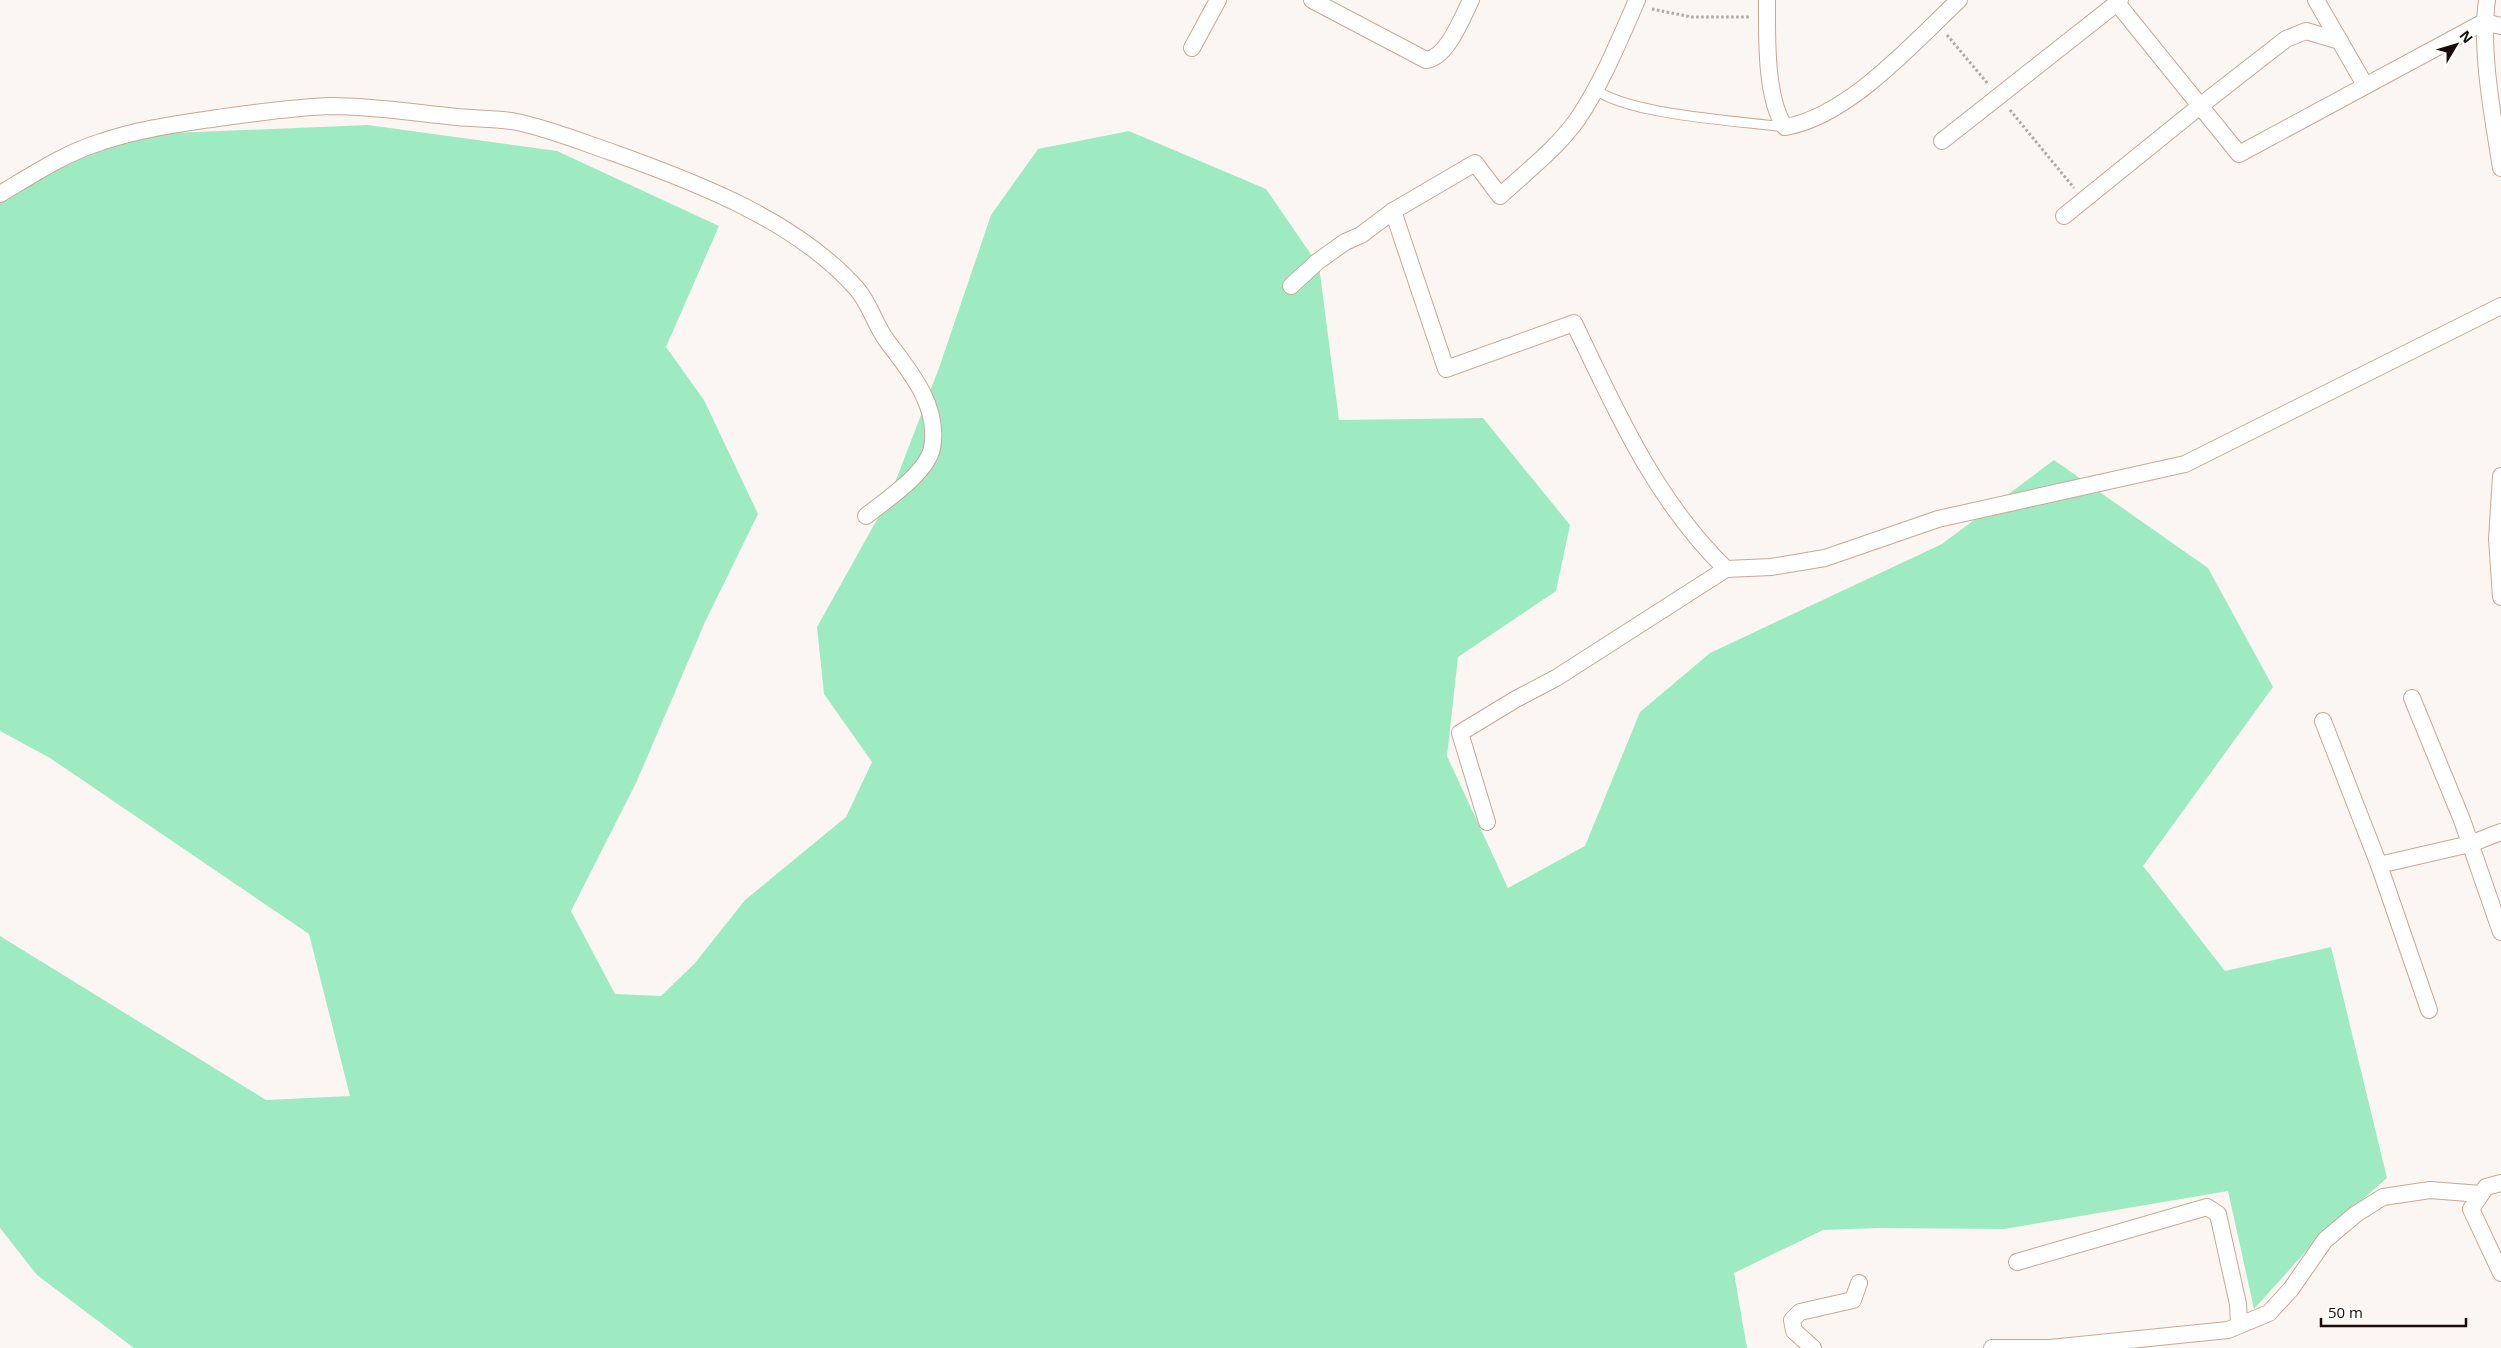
<svg xmlns="http://www.w3.org/2000/svg" width="2501" height="1348" viewBox="0 0 2501 1348" font-family="'Open Sans',sans-serif">
<style>
.green{fill:#9eebc3}
.lines{fill:none;stroke-linecap:round;stroke-linejoin:round}
.service-casing{stroke:#c7a897;stroke-width:11}
.minor-casing{stroke:#c7a897;stroke-width:18}
.path{stroke:#afa8a3;stroke-width:3;stroke-dasharray:2.5 2.5;stroke-linecap:butt}
.service{stroke:#fff;stroke-width:9}
.minor{stroke:#fff;stroke-width:16}
</style>
<rect width="100%" height="100%" fill="#fcf6f2"/>
<polygon class="green" points="368,125 557,151 719,226 666,347 704,400 758,514 705,622 636,783 571,911 615,994 661,996 695,963 745,900 846,817 872,762 824,694 817,627 889,498 939,368 991,215 1038,149 1129,131 1266,189 1319,266 1339,420 1483,418 1570,525 1556,591 1458,657 1447,756 1508,888 1585,846 1640,712 1710,653 1942,544 2054,460 2208,568 2273,687 2143,866 2225,971 2331,947 2387,1178 2317,1239 2254,1309 2228,1191 2004,1229 1879,1228 1823,1230 1734,1273 1747,1348 134,1348 37,1275 0,1228 0,936 266,1100 350,1096 309,934 50,758 0,731 0,188 147,134"/>
<g class="lines">
<g class="service-casing">
<path id="service" d="M 1596,90 C 1631,115 1739,121 1785,127"/>
</g>
<g class="minor-casing">
<g id="minor">
<path d="M 1312,0 L 1426,60 C 1447,58 1462,18 1471,0"/>
<path d="M 1767,0 C 1767,35 1765,98 1785,127 C 1848,117 1913,43 1959,0"/>
<polyline points="2120,0 2117,3 2239,154 2484,22 2501,26"/>
<polyline points="2316,0 2365,85"/>
<path d="M 2487,0 C 2480,51 2493,117 2501,168"/>
<polyline points="1192,48 1218,0"/>
<polyline points="1942,141 2117,3"/>
<path d="M 0,194 C 32,175 65,153 101,142 C 139,129 178,124 218,118 C 255,113 294,107 332,106 C 374,106 415,113 457,117 C 476,119 497,118 517,122 C 550,129 582,142 614,153 C 698,183 797,221 857,289 C 870,304 875,325 887,341 C 910,371 940,407 932,448 C 927,473 886,500 866,516"/>
<path d="M 1393,211 L 1446,369 L 1574,323 C 1616,411 1655,500 1726,569 L 1556,678 L 1516,699 L 1460,733 L 1487,822"/>
<polyline points="2064,216 2200,106 2286,39 2306,31 2340,41"/>
<path d="M 1291,286 L 1317,262 L 1345,242 L 1361,235 L 1393,211 L 1475,163 L 1500,196 C 1526,172 1556,149 1577,120 C 1602,83 1619,41 1637,0"/>
<polyline points="2501,476 2497,539 2501,597"/>
<polyline points="1726,569 1771,567 1825,558 1938,519 2185,464 2501,306"/>
<polyline points="2412,698 2462,820 2501,932"/>
<polyline points="2323,721 2379,865 2429,1010"/>
<polyline points="2379,865 2470,844 2501,832"/>
<polyline points="2501,1183 2486,1187 2471,1209 2501,1273"/>
<polyline points="2017,1262 2207,1207 2218,1214 2238,1304 2239,1324"/>
<polyline points="1813,1348 1794,1331 1792,1320 1800,1312 1853,1300 1859,1283"/>
<polyline points="1992,1348 2050,1348 2228,1330 2269,1313 2291,1289 2325,1240 2356,1214 2383,1197 2430,1190 2481,1194"/>
</g>
</g>
<g class="path">
<polyline points="1652,9 1691,17 1750,17"/>
<polyline points="1947,35 1988,84"/>
<polyline points="2010,110 2074,188"/>
</g>
<use href="#service" class="service"/>
<use href="#minor" class="minor"/>
</g>
<g transform="translate(2456 45) rotate(52)" stroke="#ffffff" stroke-width="4" paint-order="stroke">
<path d="M0-4L9 19L0 12L-9 19Z" fill="#160b06"/>
<text y="-8" font-size="14" font-weight="bold" text-anchor="middle" fill="#160b06">N</text>
</g>
<path d="M2321 1318v8h145v-8" fill="none" stroke="#160b06" stroke-width="2.5"/>
<text x="2328" y="1318" font-size="15" fill="#160b06" stroke="#ffffff" stroke-width="4" paint-order="stroke">50 m</text>
</svg>
